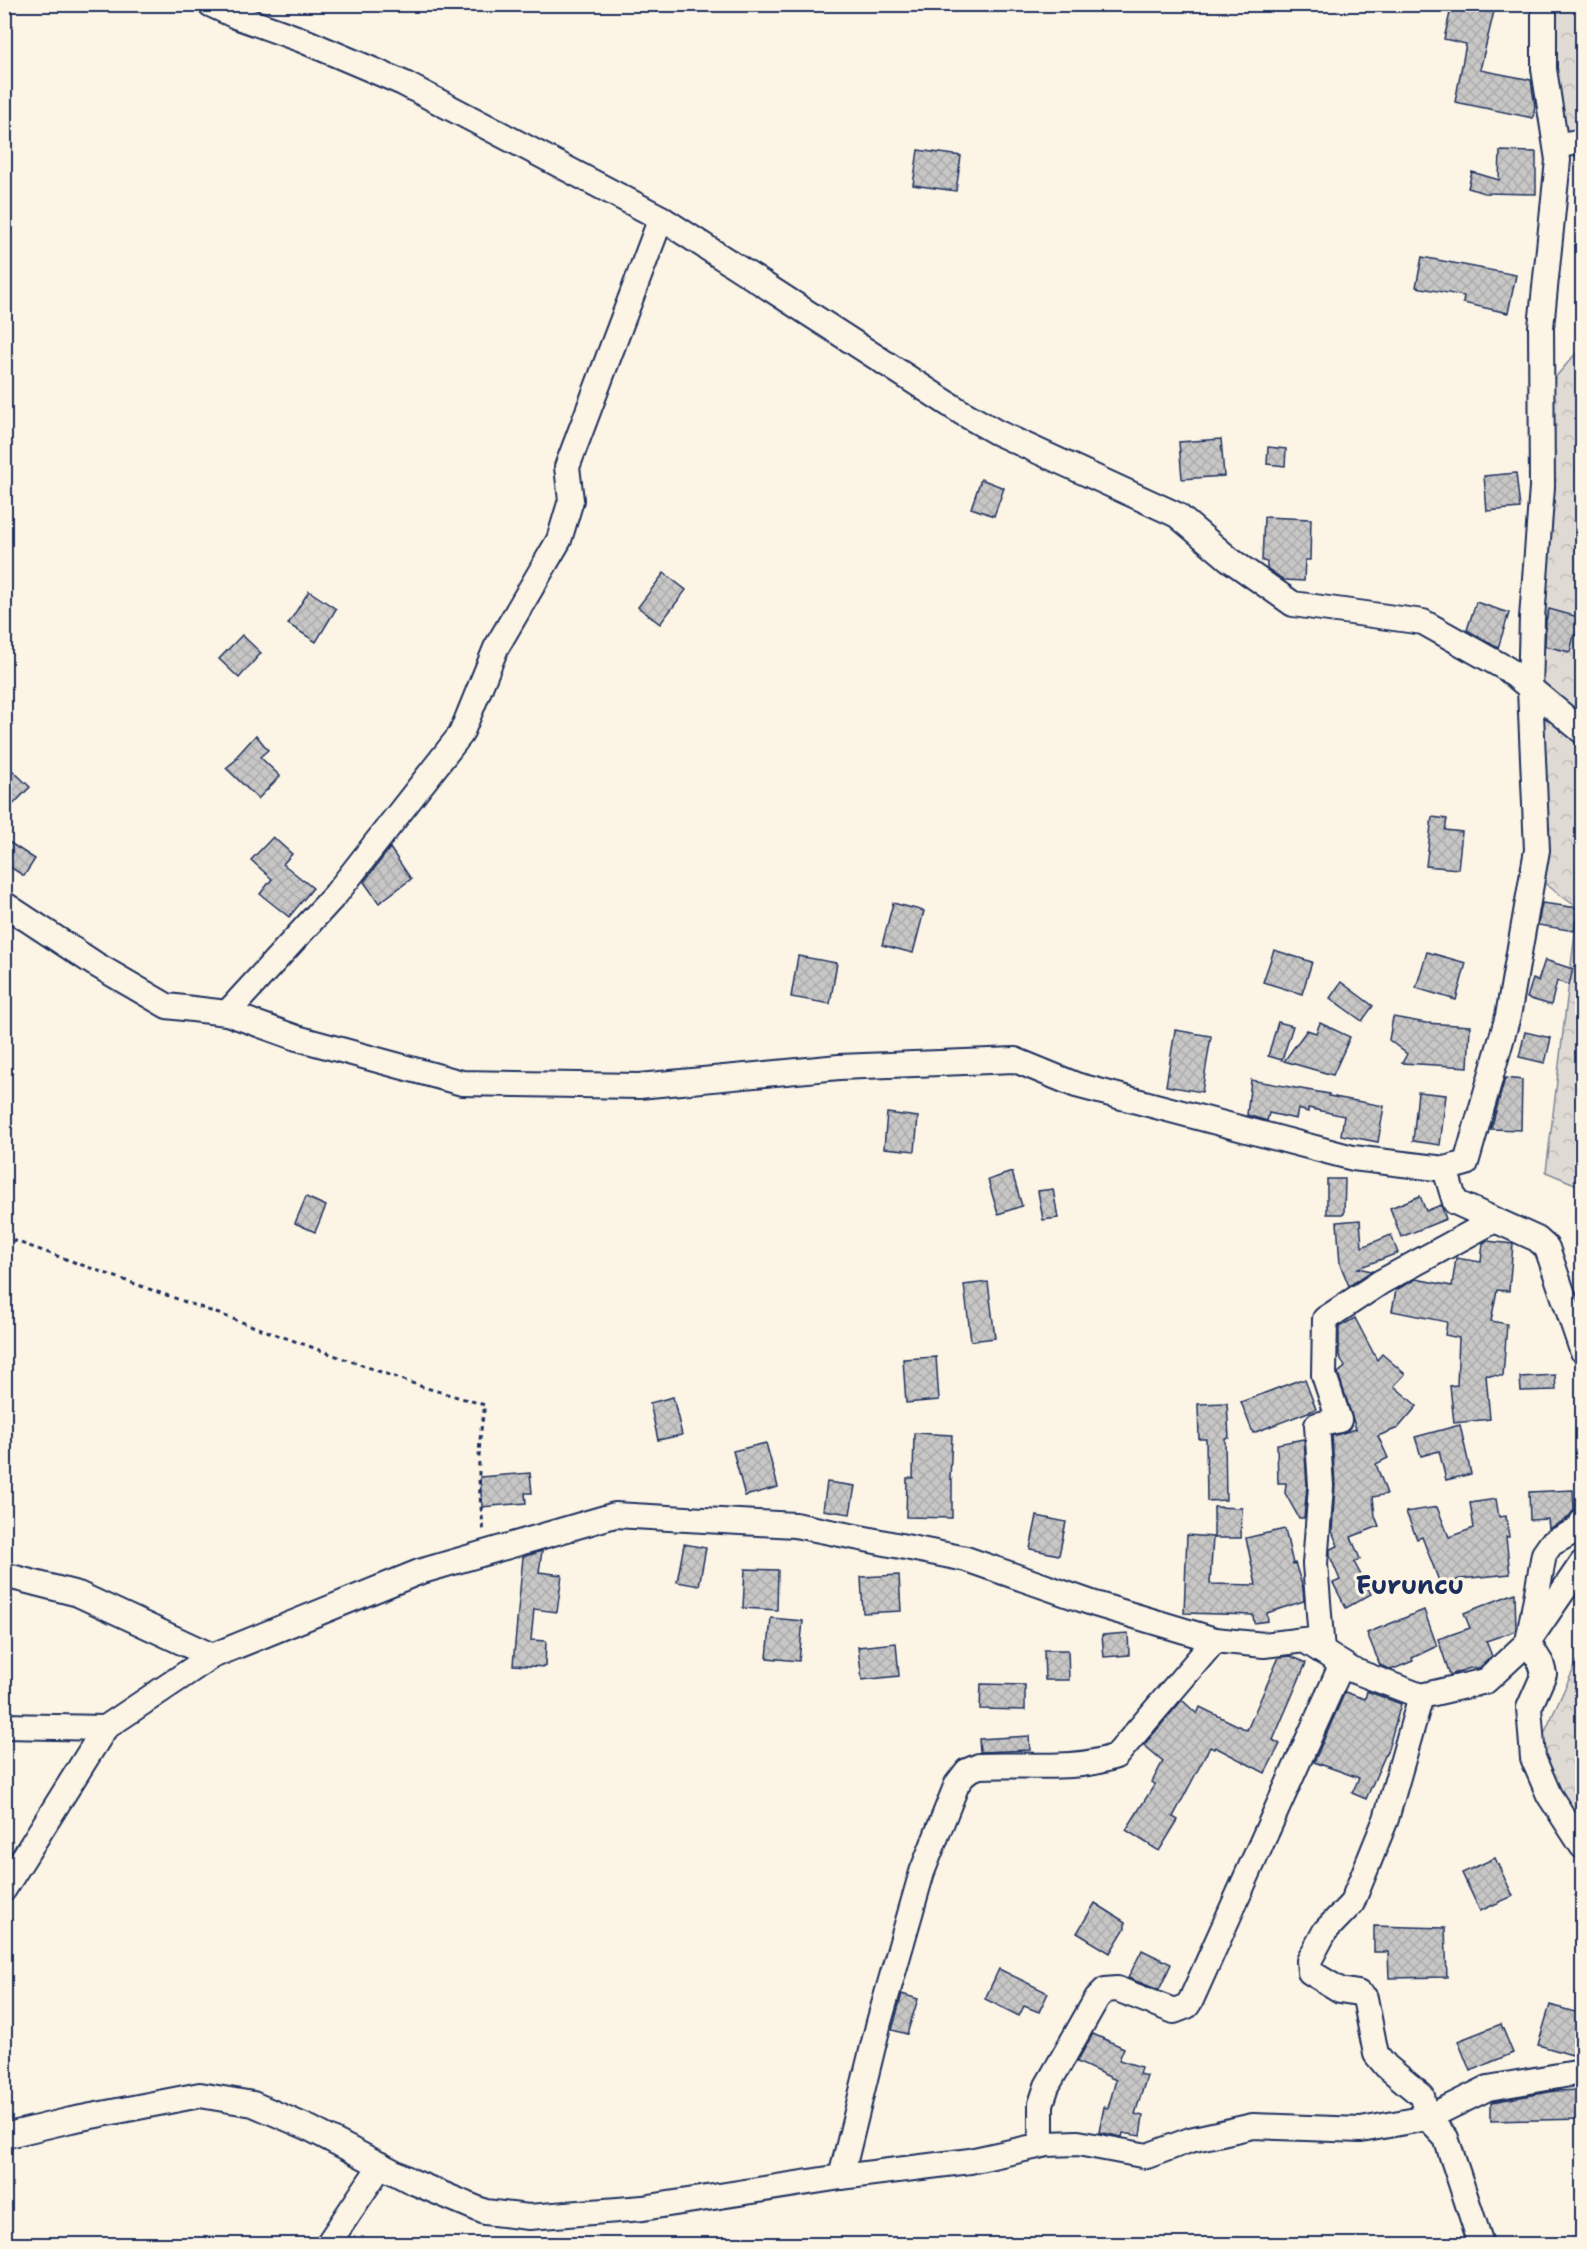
<svg xmlns="http://www.w3.org/2000/svg" width="1587" height="2249" viewBox="0 0 1587 2249" font-family="'Shantell Sans',sans-serif">
<style>
.forest{fill:url(#forest-crowns);stroke:#7d8599;stroke-width:1.5}
.building{fill:url(#building-cross-hatch);stroke:#1b2f5e;stroke-width:1.5}
.lines{fill:none;stroke-linecap:round;stroke-linejoin:round}
.minor-casing{stroke:#1b2f5e;stroke-width:28}
.path{stroke:#1b2f5e;stroke-width:3;stroke-dasharray:4.5 4.5;stroke-linecap:butt}
.minor{stroke:#fcf5e5;stroke-width:24}
.labels{text-anchor:middle;dominant-baseline:central;stroke-width:6;stroke-linejoin:round;paint-order:stroke}
.quarter-label{font-size:26px;font-weight:bold;fill:#1b2f5e;stroke:#fcf5e5}
</style>
<defs>
<pattern id="forest-crowns" width="20" height="18" patternUnits="userSpaceOnUse" patternTransform="scale(1.5)"><rect width="20" height="18" fill="#dfdbd4"/><path d="M2 6a3 3 0 1 1 6 0M12 15a3 3 0 1 1 6 0" fill="none" stroke="#bfbcb8"/></pattern>
<pattern id="building-cross-hatch" width="8" height="8" patternUnits="userSpaceOnUse" patternTransform="scale(1.5)"><rect width="8" height="8" fill="#c8c7c6"/><path d="M0 0l8 8M0 8l8-8" fill="none" stroke="#ababac"/></pattern>
</defs>
<rect width="100%" height="100%" fill="#fcf5e5"/>
<filter id="ink" filterUnits="userSpaceOnUse"><feTurbulence type="fractalNoise" baseFrequency=".0167" numOctaves="2"/><feDisplacementMap in="SourceGraphic" scale="12" xChannelSelector="R" yChannelSelector="G"/><feConvolveMatrix kernelMatrix="1 2 1 2 8 2 1 2 1" color-interpolation-filters="sRGB"/></filter>
<g filter="url(#ink)">
<g class="forest">
<polygon points="1552,5 1582,5 1582,153 1556,145"/>
<polygon points="1582,346 1582,1187 1546,1172 1578,908 1532,874 1542,393"/>
<polygon points="1582,1651 1582,1830 1533,1758"/>
</g>
<g class="building">
<polygon points="1452,4 1484,4 1495,7 1480,70 1531,80 1535,107 1533,118 1455,102 1466,44 1444,39"/>
<polygon points="918,150 961,156 956,191 913,185"/>
<polygon points="1500,151 1536,152 1536,194 1484,193 1468,188 1472,172 1499,180"/>
<polygon points="1422,257 1516,275 1508,313 1463,303 1464,296 1416,287"/>
<polygon points="1221,439 1224,476 1182,479 1179,442"/>
<polygon points="1268,447 1286,449 1285,466 1267,464"/>
<polygon points="1516,473 1520,508 1487,511 1484,476"/>
<polygon points="981,479 1004,488 994,516 971,508"/>
<polygon points="1264,517 1311,519 1310,560 1305,560 1304,581 1284,580 1267,568 1267,562 1262,561"/>
<polygon points="664,573 686,590 660,624 638,607"/>
<polygon points="309,591 336,609 316,642 288,624"/>
<polygon points="1476,602 1509,613 1498,648 1467,630"/>
<polygon points="1549,609 1582,618 1582,637 1574,635 1570,652 1545,646 1546,621"/>
<polygon points="242,635 261,653 239,678 219,659"/>
<polygon points="256,735 268,750 260,757 280,776 258,799 226,768 238,758 236,757"/>
<polygon points="12,770 30,787 4,814 4,778"/>
<polygon points="1432,817 1447,819 1445,830 1462,832 1458,869 1426,866"/>
<polygon points="273,837 292,854 283,864 313,888 289,917 260,894 272,879 251,860"/>
<polygon points="4,839 35,859 24,876 4,863"/>
<polygon points="390,848 411,879 379,903 364,882"/>
<polygon points="893,903 924,911 913,953 882,945"/>
<polygon points="1542,903 1578,908 1574,931 1538,925"/>
<polygon points="1274,950 1312,962 1302,994 1263,982"/>
<polygon points="1427,952 1466,963 1456,1000 1416,988"/>
<polygon points="798,956 837,963 830,1004 791,997"/>
<polygon points="1545,960 1573,969 1569,985 1557,981 1551,1005 1527,998 1533,979 1538,981"/>
<polygon points="1341,982 1373,1006 1362,1021 1330,998"/>
<polygon points="1393,1017 1426,1023 1470,1026 1468,1067 1402,1063 1407,1054 1389,1040"/>
<polygon points="1278,1022 1293,1026 1282,1060 1268,1056"/>
<polygon points="1320,1023 1350,1037 1333,1075 1284,1061 1307,1030 1316,1033"/>
<polygon points="1175,1030 1211,1036 1202,1092 1166,1086"/>
<polygon points="1525,1032 1551,1038 1545,1063 1519,1057"/>
<polygon points="1505,1078 1522,1080 1521,1130 1491,1129"/>
<polygon points="1251,1080 1329,1094 1329,1096 1384,1106 1378,1142 1341,1135 1344,1116 1308,1108 1308,1112 1298,1109 1296,1119 1269,1113 1267,1121 1247,1115"/>
<polygon points="1418,1092 1446,1095 1440,1145 1413,1141"/>
<polygon points="887,1113 918,1117 915,1151 884,1148"/>
<polygon points="1012,1172 1022,1206 998,1214 988,1180"/>
<polygon points="1327,1179 1345,1179 1344,1214 1327,1214"/>
<polygon points="1053,1189 1058,1218 1043,1220 1038,1191"/>
<polygon points="1420,1196 1426,1211 1441,1205 1446,1219 1401,1237 1390,1208"/>
<polygon points="306,1197 326,1206 315,1232 295,1223"/>
<polygon points="1360,1220 1362,1247 1391,1235 1398,1253 1358,1268 1372,1271 1349,1286 1340,1264 1337,1222"/>
<polygon points="1487,1241 1513,1244 1509,1291 1497,1290 1491,1321 1507,1324 1503,1376 1486,1375 1490,1419 1454,1423 1450,1386 1457,1385 1459,1338 1445,1335 1447,1322 1392,1311 1396,1290 1416,1279 1452,1286 1456,1258 1481,1262 1483,1243"/>
<polygon points="988,1282 995,1338 971,1341 964,1285"/>
<polygon points="1355,1318 1377,1360 1382,1354 1405,1374 1394,1386 1417,1406 1398,1428 1378,1436 1388,1458 1376,1464 1387,1494 1373,1497 1375,1516 1379,1526 1351,1537 1360,1559 1354,1562 1371,1594 1346,1608 1333,1583 1340,1580 1330,1556 1330,1549 1338,1546 1332,1531 1335,1485 1332,1436 1356,1429 1338,1373 1345,1367 1339,1355 1339,1327"/>
<polygon points="936,1357 939,1400 906,1403 903,1359"/>
<polygon points="1555,1375 1556,1390 1521,1391 1520,1377"/>
<polygon points="1299,1380 1305,1380 1316,1409 1253,1433 1241,1402"/>
<polygon points="673,1397 682,1435 658,1440 650,1403"/>
<polygon points="1227,1403 1229,1438 1225,1438 1226,1500 1207,1501 1206,1439 1199,1439 1198,1404"/>
<polygon points="1460,1425 1471,1474 1446,1480 1439,1451 1421,1456 1415,1437"/>
<polygon points="914,1433 952,1435 950,1479 952,1479 952,1518 906,1517 907,1478 913,1478"/>
<polygon points="1304,1439 1307,1486 1304,1518 1299,1518 1285,1493 1286,1483 1278,1483 1277,1444"/>
<polygon points="766,1443 778,1487 745,1496 733,1451"/>
<polygon points="530,1473 532,1493 525,1493 526,1503 482,1507 480,1477"/>
<polygon points="827,1482 855,1486 850,1514 823,1510"/>
<polygon points="1573,1490 1574,1510 1568,1518 1549,1529 1548,1519 1530,1520 1529,1492"/>
<polygon points="1496,1499 1499,1517 1506,1516 1509,1537 1506,1537 1510,1574 1460,1579 1441,1586 1422,1537 1417,1539 1406,1512 1437,1507 1449,1537 1474,1528 1470,1503"/>
<polygon points="1214,1507 1242,1508 1241,1538 1214,1538"/>
<polygon points="1037,1516 1066,1522 1059,1555 1030,1549"/>
<polygon points="1285,1529 1293,1564 1295,1563 1303,1588 1304,1601 1267,1613 1268,1621 1254,1623 1253,1615 1184,1613 1187,1535 1213,1537 1210,1584 1256,1585 1246,1538"/>
<polygon points="684,1544 706,1548 699,1586 677,1582"/>
<polygon points="542,1551 539,1572 562,1575 557,1612 534,1609 531,1640 546,1641 545,1667 513,1665 523,1557"/>
<polygon points="745,1569 778,1570 777,1610 743,1608"/>
<polygon points="899,1575 901,1611 863,1613 861,1577"/>
<polygon points="1515,1593 1516,1631 1486,1641 1492,1656 1479,1668 1470,1668 1450,1675 1438,1639 1470,1628 1464,1613"/>
<polygon points="1424,1610 1437,1646 1412,1658 1413,1661 1391,1670 1380,1665 1367,1633"/>
<polygon points="771,1618 803,1621 799,1661 767,1658"/>
<polygon points="1128,1633 1129,1655 1104,1657 1102,1635"/>
<polygon points="896,1643 899,1676 862,1680 858,1647"/>
<polygon points="1044,1650 1068,1650 1069,1680 1045,1680"/>
<polygon points="1291,1656 1306,1663 1273,1740 1280,1744 1265,1773 1215,1747 1214,1749 1210,1747 1173,1817 1178,1820 1159,1851 1126,1830 1155,1784 1152,1782 1163,1761 1144,1745 1182,1700 1197,1714 1200,1707 1247,1730 1279,1657"/>
<polygon points="981,1684 1025,1685 1025,1710 980,1709"/>
<polygon points="1367,1691 1401,1704 1388,1749 1366,1799 1352,1793 1359,1778 1314,1762 1345,1692 1365,1699"/>
<polygon points="1029,1736 1030,1750 980,1752 979,1739"/>
<polygon points="1495,1858 1513,1896 1480,1911 1462,1873"/>
<polygon points="1095,1903 1125,1922 1125,1928 1110,1953 1077,1933"/>
<polygon points="1374,1926 1445,1928 1447,1977 1389,1978 1388,1952 1374,1952"/>
<polygon points="1142,1950 1171,1964 1159,1990 1128,1978"/>
<polygon points="999,1969 1048,1993 1039,2012 1024,2006 1019,2016 985,1999"/>
<polygon points="902,1994 918,1999 907,2034 892,2030"/>
<polygon points="1550,2005 1582,2014 1582,2045 1579,2057 1538,2045"/>
<polygon points="1501,2024 1513,2053 1470,2071 1458,2041"/>
<polygon points="1093,2034 1124,2048 1119,2060 1141,2067 1139,2074 1147,2076 1135,2114 1143,2116 1140,2136 1123,2133 1122,2137 1099,2132 1104,2107 1108,2108 1116,2080 1077,2062"/>
<polygon points="1582,2090 1582,2119 1491,2121 1491,2103 1492,2102 1555,2091"/>
</g>
<g class="lines">
<g class="minor-casing">
<g id="minor">
<polyline points="210,4 238,17 302,40 403,83 661,218 961,412 996,432 1177,515 1229,559 1293,604 1423,622 1507,669 1582,731"/>
<polyline points="1556,145 1582,142"/>
<polyline points="4,904 95,964 167,1006 227,1013 297,1038 462,1083 639,1086 839,1067 1015,1060 1076,1085 1353,1158 1445,1169 1466,1163 1508,1016 1537,850 1530,690 1532,618 1542,487 1541,327 1558,160 1544,69 1544,4"/>
<polyline points="227,1013 336,894 461,734 496,648 559,540 571,500 567,467 661,218"/>
<polyline points="1445,1169 1455,1202 1537,1239 1547,1248 1582,1350"/>
<polyline points="1582,1522 1580,1528 1551,1544 1544,1554 1528,1642 1541,1663 1544,1674 1529,1708 1533,1758 1549,1795 1582,1846"/>
<polyline points="4,1575 78,1594 212,1656"/>
<polyline points="1322,1651 1315,1564 1321,1486 1317,1425 1339,1420 1324,1375 1325,1319 1381,1282 1495,1220"/>
<polyline points="1421,1696 1386,1819 1352,1903 1325,1931 1309,1961 1310,1972 1340,1990 1358,1993 1365,1998 1376,2054 1386,2066 1422,2096 1427,2118 1488,2088 1582,2072"/>
<polyline points="4,1726 105,1728"/>
<polyline points="4,1889 105,1728 212,1656 419,1572 615,1515 795,1525 966,1559 1095,1604 1215,1640 1264,1645 1304,1640 1352,1670 1421,1696 1486,1681 1528,1642 1582,1563"/>
<polyline points="4,2136 71,2120 200,2095 253,2104 309,2128 411,2181 485,2212 529,2217 643,2208 841,2177 970,2161 1047,2144 1078,2143 1147,2156 1190,2140 1253,2126 1361,2130 1427,2118 1446,2138 1481,2244"/>
<polyline points="1041,2145 1041,2104 1047,2086 1097,1998 1105,1990 1117,1989 1174,2011 1187,2006 1191,2000 1342,1664"/>
<path d="M 841,2177 L 879,2022 L 922,1872 L 957,1784 L 967,1771 L 979,1766 C 1025,1763 1072,1772 1116,1756 L 1215,1640"/>
<polyline points="328,2244 381,2165"/>
</g>
</g>
<path class="path" d="M 4,1237 L 423,1387 L 485,1405 C 476,1451 478,1487 484,1533"/>
<use href="#minor" class="minor"/>
</g>
</g>
<g class="labels">
<g class="quarter-label">
<text x="1410" y="1584">Furuncu</text>
</g>
</g>
<rect width="1587" height="2249" fill="none" stroke="#fcf5e5" stroke-width="24"/>
<rect x="12" y="12" width="1563" height="2225" fill="none" stroke="#1b2f5e" stroke-width="2" filter="url(#ink)"/>
</svg>
